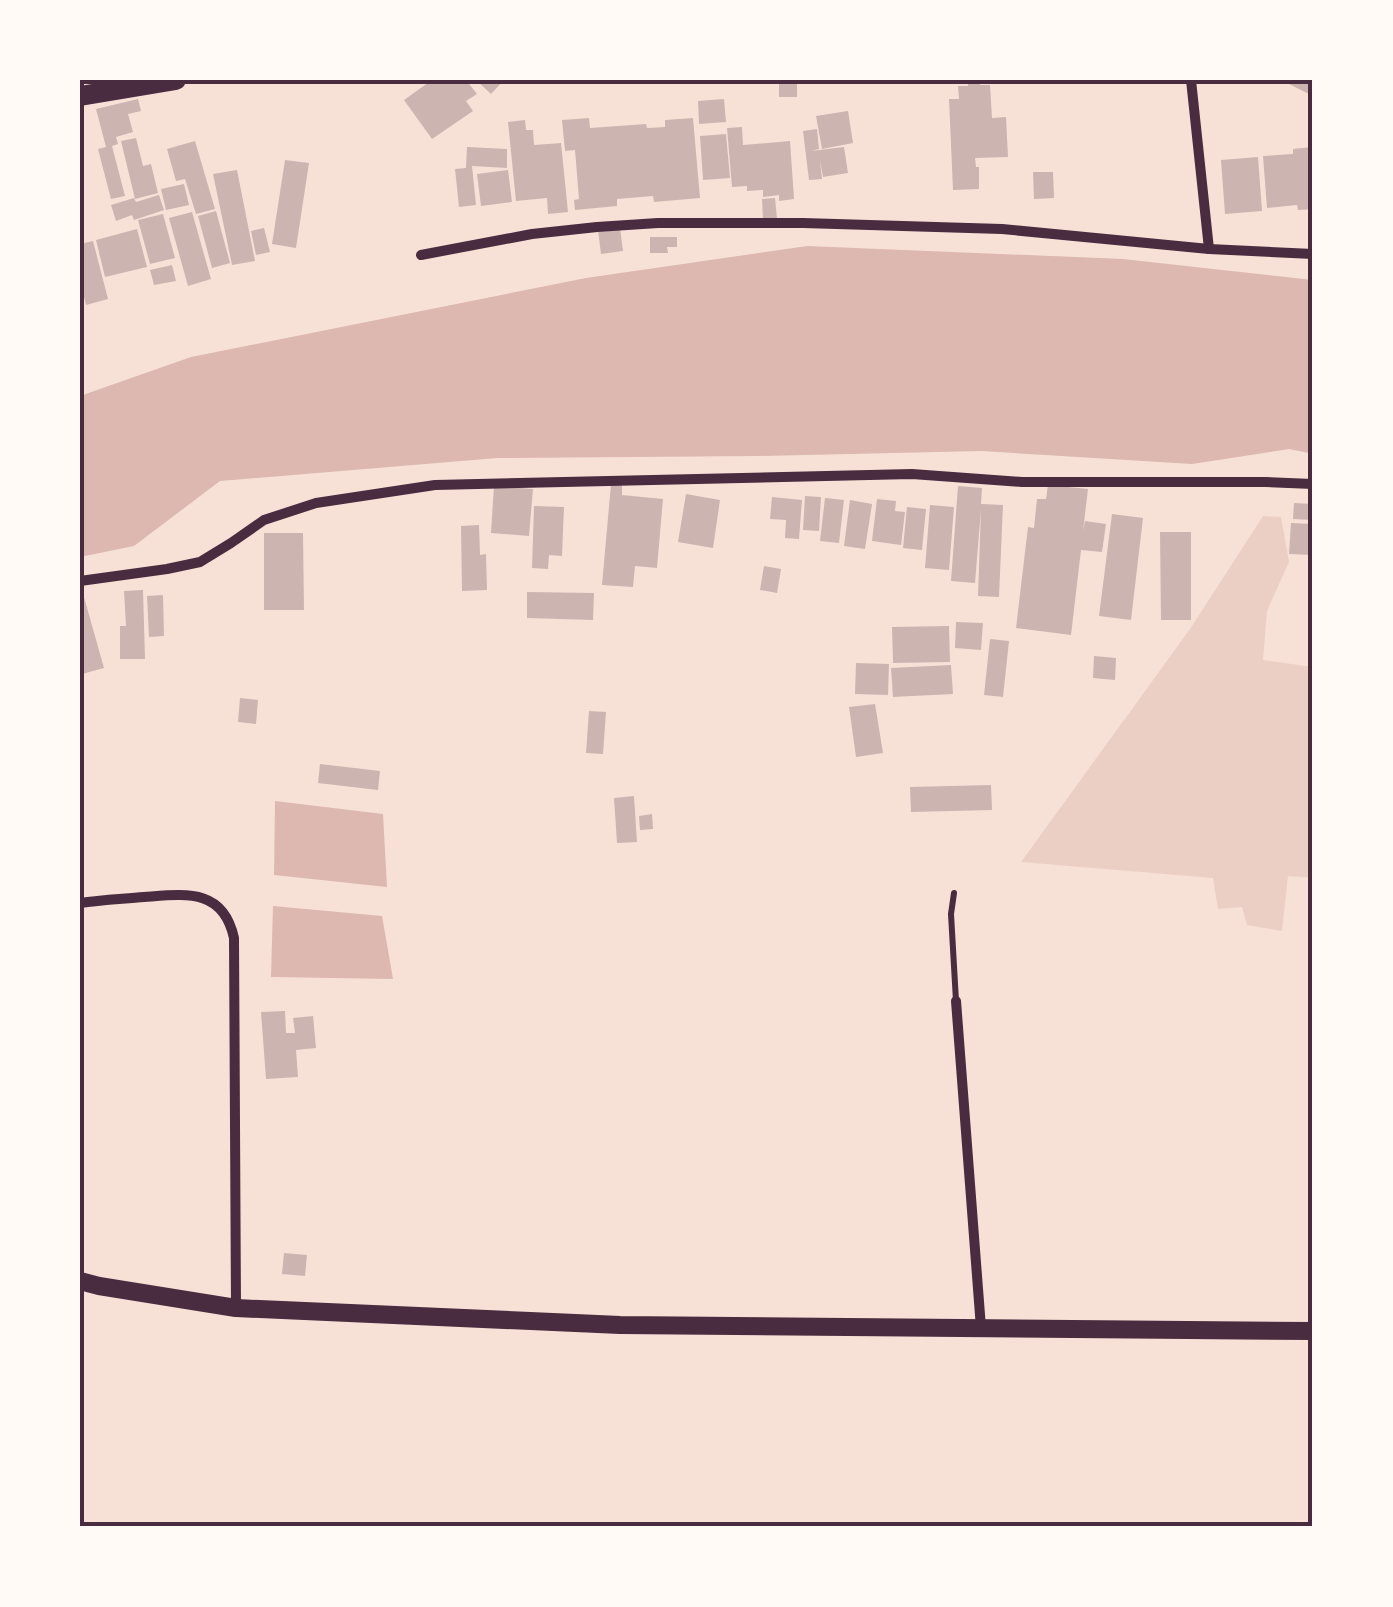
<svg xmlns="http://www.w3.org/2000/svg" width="1393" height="1607" viewBox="0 0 1393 1607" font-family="'Work Sans',sans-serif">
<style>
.green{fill:#ebcfc5}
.water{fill:#dcb8b0}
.building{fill:#ccb4b1}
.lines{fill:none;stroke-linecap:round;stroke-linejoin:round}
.service{stroke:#4a2c40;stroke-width:6}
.minor{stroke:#4a2c40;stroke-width:10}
.tertiary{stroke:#4a2c40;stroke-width:18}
.secondary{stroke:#4a2c40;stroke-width:20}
.neatline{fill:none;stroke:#4a2c40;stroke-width:4}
</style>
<rect width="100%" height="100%" fill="#f7e1d7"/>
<polygon class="green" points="1263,516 1281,517 1289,562 1267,611 1263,660 1313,667 1313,878 1288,876 1282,931 1247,925 1242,907 1218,909 1213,878 1021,862 1190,629"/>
<g class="water">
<polygon points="807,246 1123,259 1313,280 1313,454 1289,449 1192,464 981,451 758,456 497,458 220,481 134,546 80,557 80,396 191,357 586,278"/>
<polygon points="275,801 383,814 387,887 274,875"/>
<polygon points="273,906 382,916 393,979 271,977"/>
</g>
<g class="building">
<polygon points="432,80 466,80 477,94 466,101 473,111 432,139 404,100"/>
<polygon points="476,80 504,80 491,94"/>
<polygon points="762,80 797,80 797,97 779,97 779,84 762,83"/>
<polygon points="980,80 980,85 990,85 992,118 1006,117 1008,157 975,158 976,167 979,167 979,189 953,190 949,99 959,99 958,86 968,86 968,81"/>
<polygon points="1281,80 1313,80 1313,96"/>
<polygon points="138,99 141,111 128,114 133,132 116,137 118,144 112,146 125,196 111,199 98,149 106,147 96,109"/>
<polygon points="724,99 726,122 699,124 698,101"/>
<polygon points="848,111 853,143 822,149 816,116"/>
<polygon points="589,118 590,128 646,124 647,128 665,127 665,120 693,118 700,198 654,202 653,196 617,199 617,206 575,210 574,200 579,199 575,150 565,151 562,120"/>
<polygon points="525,120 526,130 533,130 534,145 561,143 568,212 548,214 547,198 516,201 508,122"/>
<polygon points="742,127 743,145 790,141 794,199 779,201 779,195 763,197 763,190 747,191 747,186 732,187 727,128"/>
<polygon points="817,129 819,149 811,151 844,147 848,173 823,177 820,160 822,179 809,180 803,131"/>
<polygon points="726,134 730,178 703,180 700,136"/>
<polygon points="136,138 143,166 151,164 158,193 135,199 121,141"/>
<polygon points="195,141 215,209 196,214 185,179 176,181 167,149"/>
<polygon points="467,147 507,149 507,168 472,166 476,205 459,207 455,169 466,168"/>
<polygon points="1313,147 1313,209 1298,210 1297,205 1267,208 1263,156 1293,154 1293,149"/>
<polygon points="1258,157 1262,211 1225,214 1221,160"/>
<polygon points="285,160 309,163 296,248 272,244"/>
<polygon points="237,170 255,261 232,265 213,174"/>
<polygon points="508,170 512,202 481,206 477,174"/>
<polygon points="1033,172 1053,172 1054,198 1034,199"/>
<polygon points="184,184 189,205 166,210 161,189"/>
<polygon points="159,195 164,210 134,220 132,215 116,221 111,205 134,198 136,202"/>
<polygon points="775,198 777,219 763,220 762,199"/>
<polygon points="216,211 230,263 212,268 198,216"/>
<polygon points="192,212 211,279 188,286 169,218"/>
<polygon points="163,214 175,258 150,264 138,220"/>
<polygon points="264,228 270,252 256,255 251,231"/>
<polygon points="620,228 623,251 601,254 598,230"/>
<polygon points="137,229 147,267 105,277 96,240"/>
<polygon points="650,237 677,237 677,247 667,247 668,253 650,253"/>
<polygon points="93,241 108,299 86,305 80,279 80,244"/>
<polygon points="172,265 176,281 154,285 150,270"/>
<polygon points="611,484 622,485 622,495 663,499 657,568 635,566 633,587 602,585"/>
<polygon points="1048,485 1088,489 1083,531 1085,521 1106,524 1102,552 1081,550 1071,635 1016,628 1028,527 1034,528 1037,499 1046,499"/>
<polygon points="494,486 533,489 529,536 491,533"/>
<polygon points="958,486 982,488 981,504 1003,505 999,597 978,596 981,509 975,583 951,581"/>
<polygon points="686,494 720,500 713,548 678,542"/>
<polygon points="805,496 821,497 819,531 803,530"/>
<polygon points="772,497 802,500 799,539 785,538 786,520 770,519"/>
<polygon points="825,498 844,500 839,543 820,541"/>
<polygon points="877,499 896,501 895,511 905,512 901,545 872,541"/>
<polygon points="850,500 872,504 865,549 844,546"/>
<polygon points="1294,503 1313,504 1313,520 1293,519"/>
<polygon points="930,505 954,507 949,570 925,568"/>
<polygon points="534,506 564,507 562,556 549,555 548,569 532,568"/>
<polygon points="907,507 926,509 922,550 903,548"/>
<polygon points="1112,514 1143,518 1131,620 1099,616"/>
<polygon points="1291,523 1313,524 1313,555 1289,554"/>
<polygon points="479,525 480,555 486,554 487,590 462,591 461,526"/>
<polygon points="1160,532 1191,532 1191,620 1161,620"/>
<polygon points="264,533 303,533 304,610 264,610"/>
<polygon points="764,566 781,569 777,593 760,590"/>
<polygon points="80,583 104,668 82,674 80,667"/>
<polygon points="143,590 145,659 120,659 120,626 126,626 124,591"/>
<polygon points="527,592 594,593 593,620 527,618"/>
<polygon points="163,595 164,636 149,637 147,596"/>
<polygon points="956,622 983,623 981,650 955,648"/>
<polygon points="949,626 950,662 893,663 892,627"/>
<polygon points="990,639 1009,641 1003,697 984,695"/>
<polygon points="1094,656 1116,658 1115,680 1093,678"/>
<polygon points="856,663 889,664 888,695 855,694"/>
<polygon points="951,665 953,694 893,697 891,668"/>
<polygon points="240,698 258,700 256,724 238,722"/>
<polygon points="875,704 883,753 856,757 849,707"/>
<polygon points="589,711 606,712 603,754 586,753"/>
<polygon points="320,764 380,771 378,790 318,783"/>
<polygon points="991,785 992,810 911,812 910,787"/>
<polygon points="634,796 637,842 617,843 614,798"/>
<polygon points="652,814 653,829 640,830 639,816"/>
<polygon points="285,1011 286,1033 295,1033 293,1018 313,1016 316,1048 296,1050 298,1077 266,1079 261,1012"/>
<polygon points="284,1253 307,1255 305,1276 282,1274"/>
</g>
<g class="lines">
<polyline class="service" points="954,893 951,914 956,1001"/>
<g class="minor">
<polyline points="1191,80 1209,249"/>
<polyline points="421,255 532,234 597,227 658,223 803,223 1002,229 1209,249 1313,254"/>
<polyline points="80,581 167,569 200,562 231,543 264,520 316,503 435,485 912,474 1022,482 1266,482 1313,484"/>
<path d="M 80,903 C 101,900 123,899 144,897 C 186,894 223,888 234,938 L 236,1308"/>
<polyline points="956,1001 981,1328"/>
</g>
<polyline class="tertiary" points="80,1281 99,1286 236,1308 620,1325 1313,1331"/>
<polyline class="secondary" points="80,96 176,80"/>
</g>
<rect width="1393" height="1607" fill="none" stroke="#fffaf5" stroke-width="165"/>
<rect x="82" y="82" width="1228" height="1442" class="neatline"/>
</svg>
